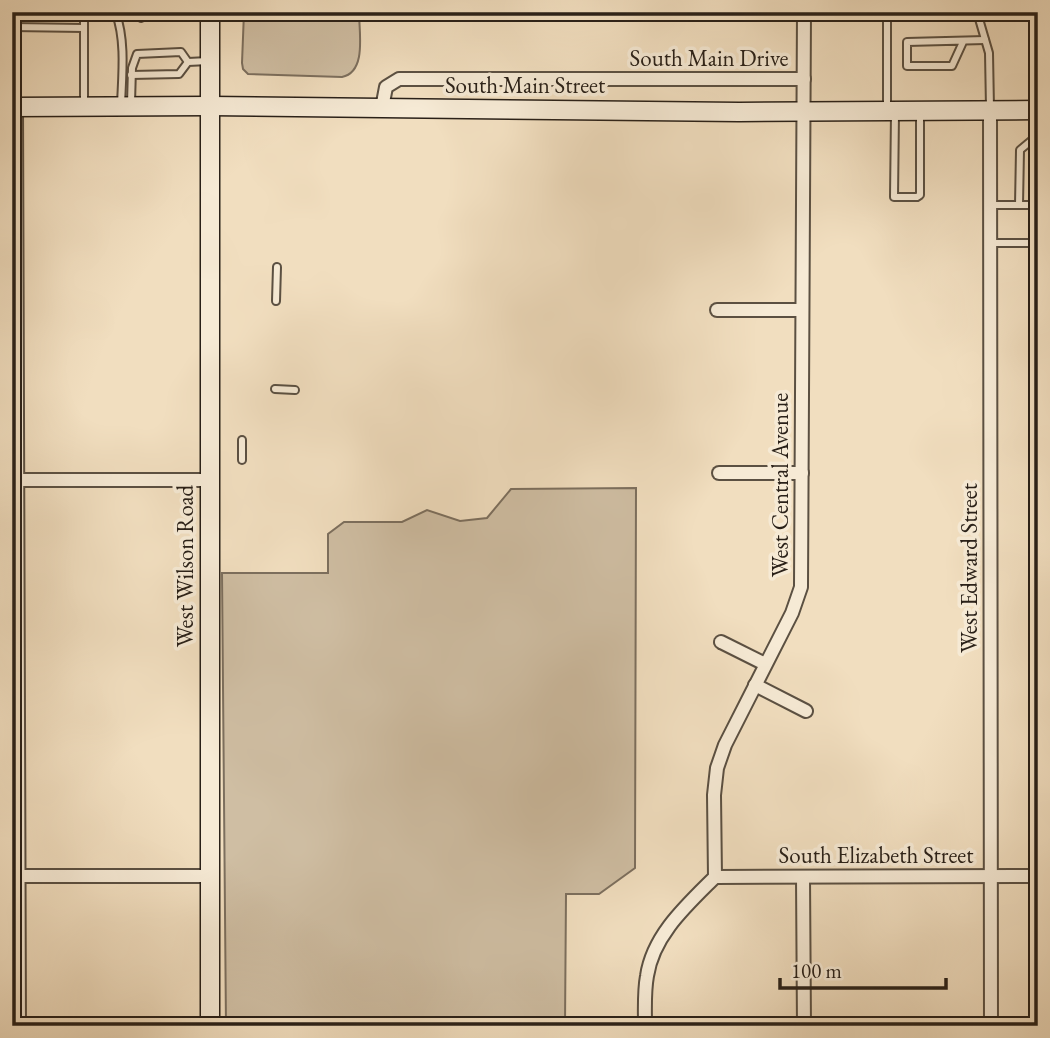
<svg xmlns="http://www.w3.org/2000/svg" width="1050" height="1038" viewBox="0 0 1050 1038" font-family="'EB Garamond',serif">
<style>
.green{fill:#cfbea3;stroke:#7c6f5e;stroke-width:2}
.lines{fill:none;stroke-linecap:round;stroke-linejoin:round}
.lane-casing{stroke:#5b5042;stroke-width:10}
.street-casing{stroke:#5b5042;stroke-width:16}
.secondary-casing{stroke:#292018;stroke-width:21}
.lane{stroke:#f6ead5;stroke-width:6}
.street{stroke:#f6ead5;stroke-width:12}
.secondary{stroke:#f6ead5;stroke-width:18}
.labels{text-anchor:middle;dominant-baseline:central;stroke-width:7;stroke-linejoin:round;paint-order:stroke}
.street-label{font-size:23px;fill:#292018;stroke:#f6ead5}
</style>
<rect width="100%" height="100%" fill="#f1debf"/>
<filter id="stains"><feTurbulence type="fractalNoise" baseFrequency=".00286" numOctaves="4"/><feColorMatrix values="0 0 0 0 .2 0 0 0 0 .09 0 0 0 0 .02 0 0 0 .5 -.17"/></filter>
<radialGradient id="worn" r=".72"><stop offset=".6" stop-color="#630" stop-opacity="0"/><stop offset="1" stop-color="#630" stop-opacity=".3"/></radialGradient>
<g class="green">
<path d="M 244,12 L 359,12 C 359,32 367,72 342,77 L 248,74 L 243,69 L 242,63 Z"/>
<polygon points="636,488 635,868 599,894 566,894 565,1026 226,1026 222,573 328,573 328,534 344,522 402,522 427,510 460,521 487,518 511,489"/>
</g>
<g class="lines">
<g class="lane-casing">
<g id="lane">
<polyline points="84,12 84,105"/>
<path d="M 99,12 L 116,14 C 126,41 122,77 121,105"/>
<polyline points="140,12 141,18"/>
<polyline points="977,12 989,53 990,108"/>
<polyline points="12,27 84,28"/>
<polyline points="963,42 952,66 907,66 907,42 985,40"/>
<polyline points="131,75 179,74 188,62 208,61"/>
<polyline points="131,103 132,68 137,54 181,52 188,62"/>
<polyline points="887,109 887,12"/>
<polyline points="895,113 894,197 917,197 920,195 920,114"/>
<polyline points="990,205 1019,205 1020,150 1032,140 1038,139"/>
<polyline points="1019,205 1038,205"/>
<polyline points="990,243 1038,243"/>
<polyline points="276,301 277,267"/>
<polyline points="275,389 295,390"/>
<polyline points="242,440 242,460"/>
</g>
</g>
<g class="street-casing">
<g id="street">
<polyline points="16,107 19,1026"/>
<polyline points="382,108 386,87 399,79 804,79"/>
<polyline points="990,110 991,1026"/>
<polyline points="717,310 802,310"/>
<polyline points="719,473 802,473"/>
<polyline points="12,480 209,480"/>
<polyline points="721,642 765,664"/>
<polyline points="755,685 806,711"/>
<polyline points="12,876 210,876"/>
<polyline points="715,877 1038,876"/>
<polyline points="803,877 804,1026"/>
<path d="M 645,1026 C 645,1009 644,992 647,976 C 653,935 687,905 715,877 L 714,795 L 717,768 L 725,745 L 792,613 L 801,587 L 804,12"/>
</g>
</g>
<g class="secondary-casing">
<g id="secondary">
<polyline points="12,107 210,106 739,112 1038,110"/>
<polyline points="210,1026 210,12"/>
</g>
</g>
<use href="#lane" class="lane"/>
<use href="#street" class="street"/>
<use href="#secondary" class="secondary"/>
</g>
<g class="labels">
<g class="street-label">
<text x="709" y="58">South Main Drive</text>
<text x="525" y="85">South Main Street</text>
<text transform="translate(780 485) rotate(-90)">West Central Avenue</text>
<text transform="translate(185 566) rotate(-90)">West Wilson Road</text>
<text transform="translate(969 568) rotate(-90)">West Edward Street</text>
<text x="876" y="855">South Elizabeth Street</text>
</g>
</g>
<rect width="1050" height="1038" fill="none" stroke="#f1debf" stroke-width="42"/>
<rect x="14" y="14" width="1022" height="1010" fill="none" stroke="#292018" stroke-width="3.5"/>
<rect x="21" y="21" width="1008" height="996" fill="none" stroke="#292018" stroke-width="2"/>
<path d="M780 978v10h166v-10" fill="none" stroke="#292018" stroke-width="3.5"/>
<text x="791" y="978" font-size="21" fill="#292018" stroke="#f6ead5" stroke-width="5" paint-order="stroke">100 m</text>
<rect width="100%" height="100%" filter="url(#stains)"/>
<rect width="100%" height="100%" fill="url(#worn)"/>
</svg>
